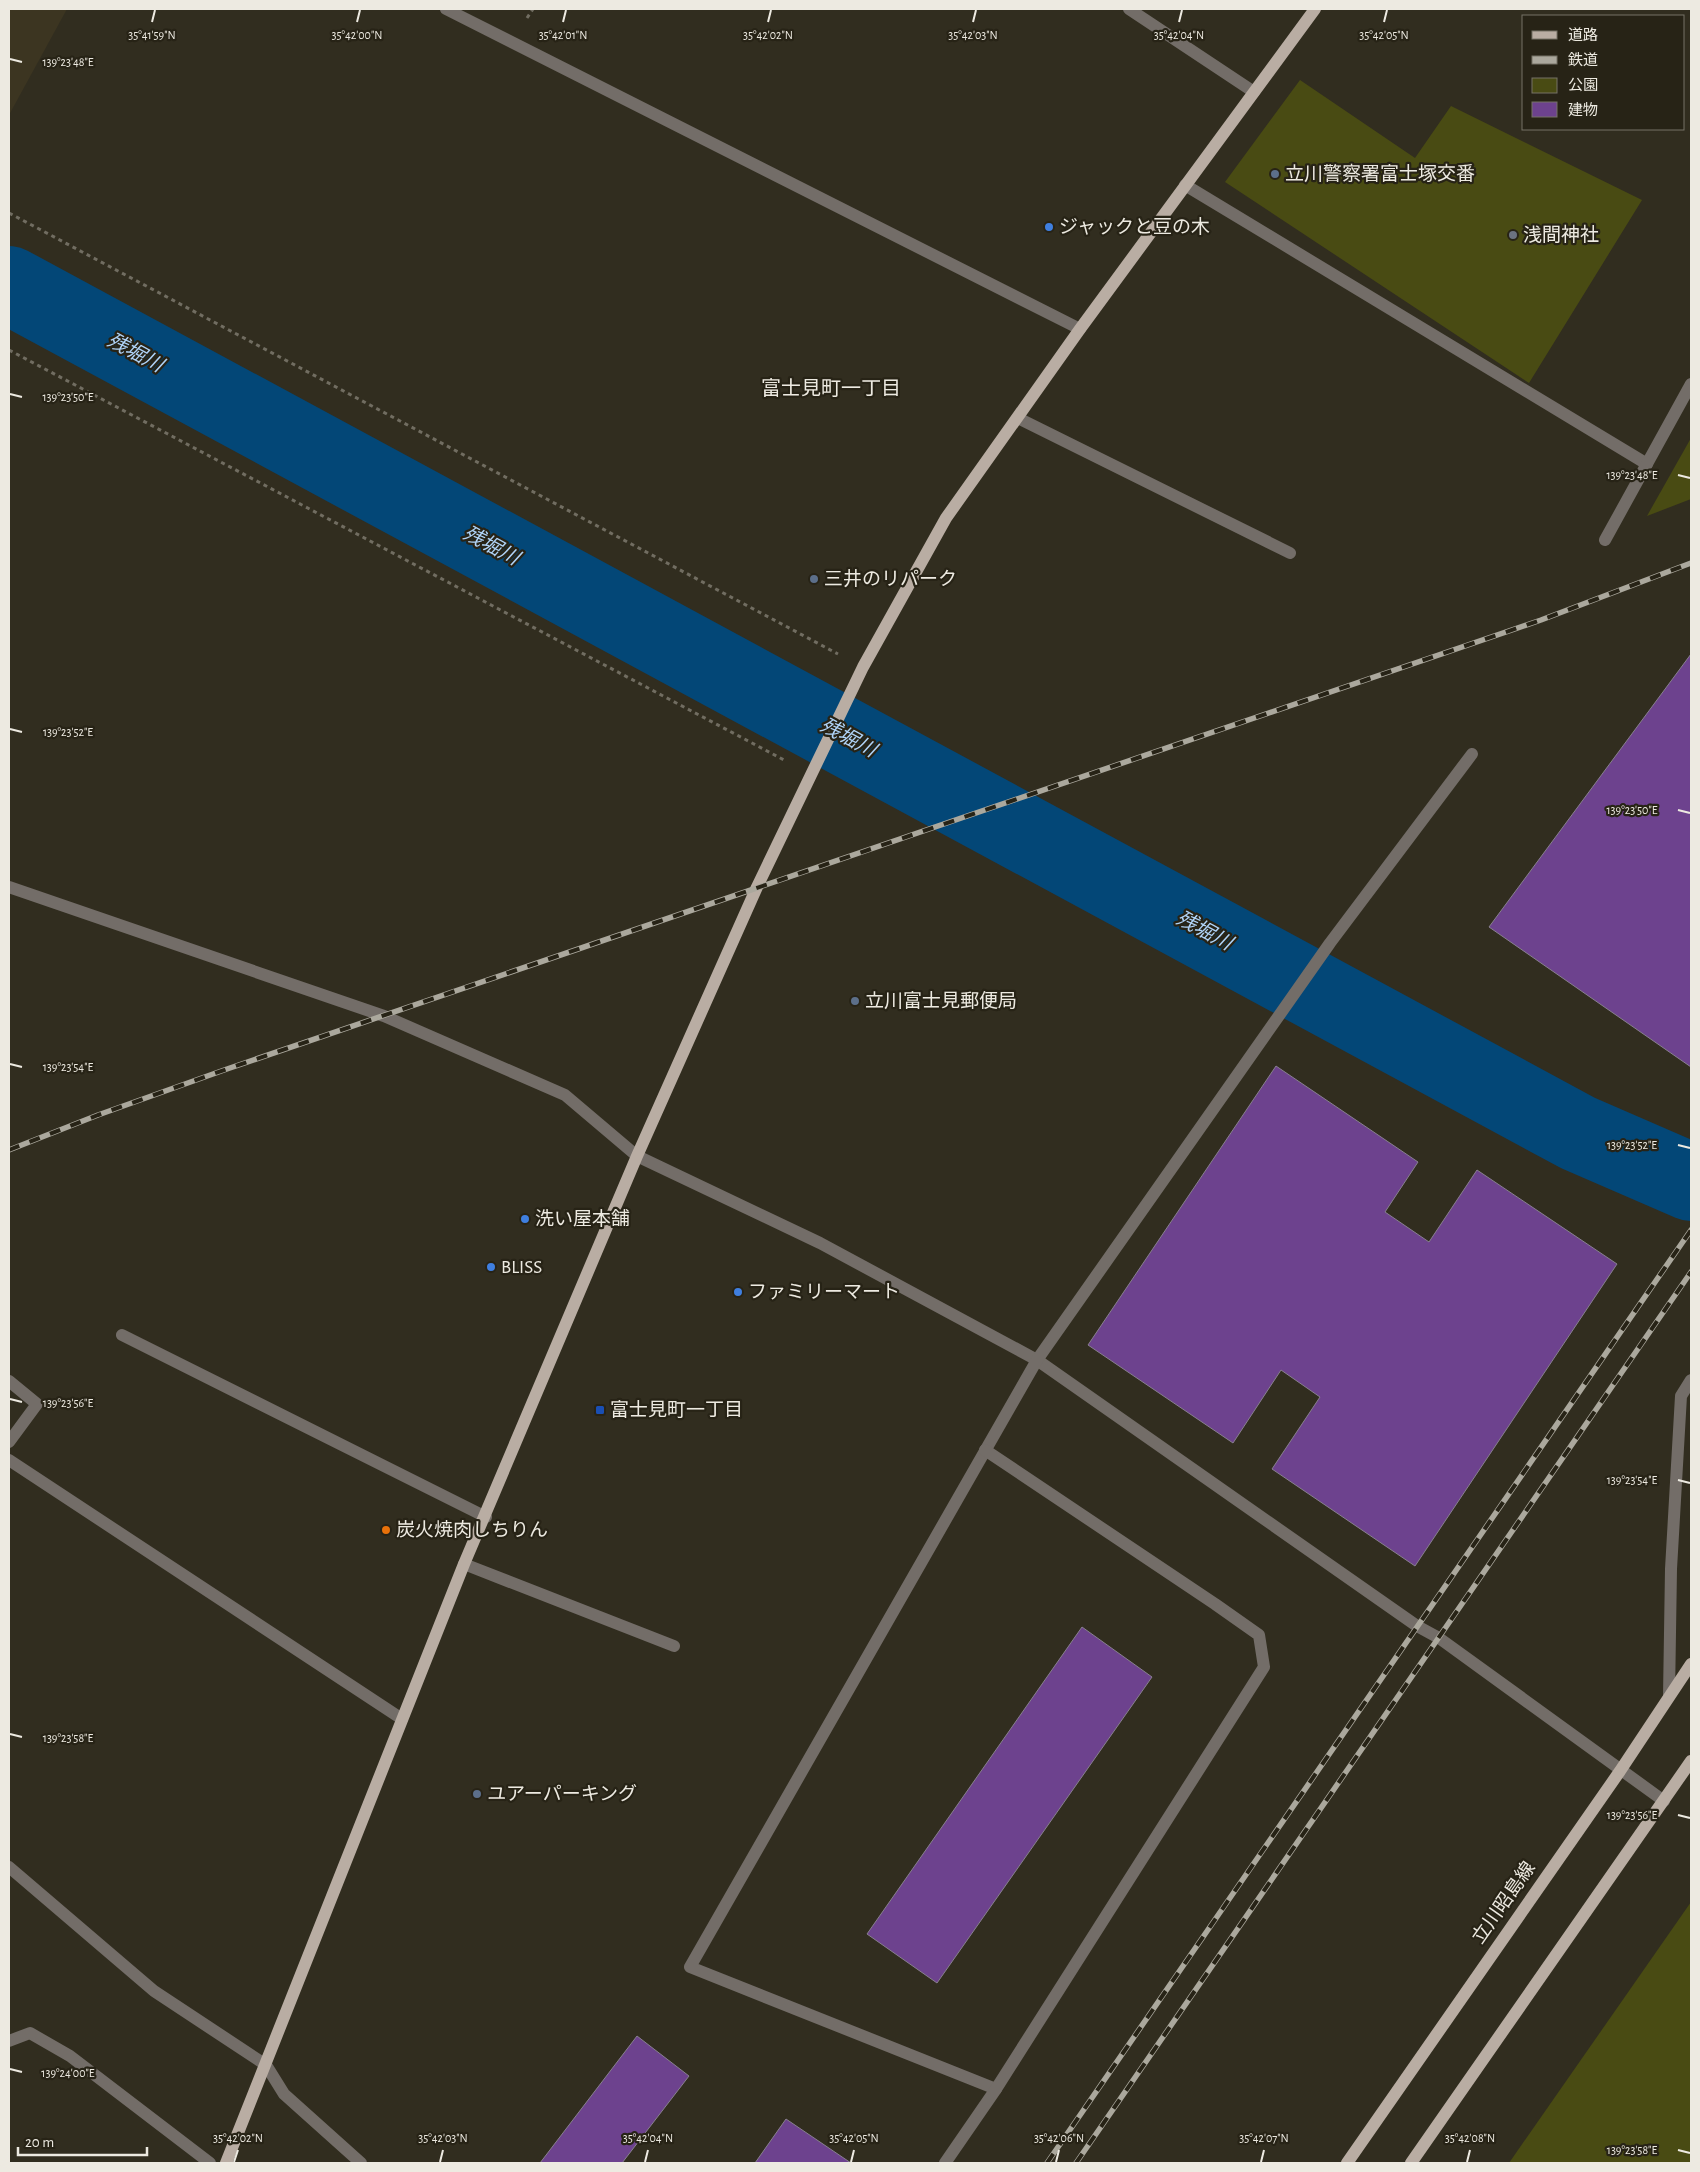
<svg xmlns="http://www.w3.org/2000/svg" width="1700" height="2172" viewBox="0 0 1700 2172" font-family="'Alegreya Sans','Noto Sans JP',sans-serif">
<style>
.built{fill:#3c3521}
.green{fill:#494b13}
.lines{fill:none;stroke-linecap:round;stroke-linejoin:round}
.river{stroke:#034777;stroke-width:78}
.building{fill:#6d428e;stroke:#88808f}
.path{stroke:#716d61;stroke-width:3;stroke-dasharray:4 4;stroke-linecap:butt}
.minor{stroke:#736d68;stroke-width:12}
.major{stroke:#b9ada3;stroke-width:12}
.rail-casing{stroke:#aba89d;stroke-width:5.5}
.rail{stroke:#272316;stroke-width:4;stroke-dasharray:11;stroke-linecap:butt}
.ticks{fill:none;stroke:#edeae1;stroke-width:2}
.service-dot{fill:#5c6f8a;stroke:#272316;stroke-width:2}
.shop-dot{fill:#3f7fe0;stroke:#272316;stroke-width:2}
.worship-dot{fill:#6b7280;stroke:#272316;stroke-width:2}
.transit-dot{fill:#1a4fb4;stroke:#272316;stroke-width:2}
.food-dot{fill:#e8710a;stroke:#272316;stroke-width:2}
.labels{text-anchor:middle;dominant-baseline:central;stroke-width:4.5;stroke-linejoin:round;paint-order:stroke}
.poi-label{font-size:19px;fill:#edeae1;stroke:#272316;text-anchor:start}
.street-label{font-size:19px;fill:#edeae1;stroke:#272316}
.water-label{font-size:20px;font-style:italic;fill:#afd3f7;stroke:#272316}
.neighbourhood-label{font-size:20px;fill:#edeae1;stroke:#272316}
.ticks-label{font-size:12px;text-anchor:middle;fill:#edeae1;stroke:#272316;stroke-width:4.5;stroke-linejoin:round;paint-order:stroke}
</style>
<rect width="100%" height="100%" fill="#312d1f"/>
<polygon class="built" points="9,9 67,9 9,115"/>
<g class="green">
<polygon points="1300,80 1415,158 1451,106 1642,200 1529,383 1225,182"/>
<polygon points="1691,438 1691,499 1647,516"/>
<polygon points="1691,1902 1691,2163 1509,2163"/>
</g>
<g class="lines">
<polyline class="river" points="9,285 1578,1133 1691,1182"/>
</g>
<g class="building">
<polygon points="1691,654 1691,1067 1489,927"/>
<polygon points="1276,1066 1418,1162 1385,1212 1429,1242 1477,1170 1617,1264 1415,1566 1272,1469 1320,1397 1281,1370 1233,1443 1088,1345"/>
<polygon points="1082,1627 1152,1677 937,1983 867,1934"/>
<polygon points="637,2036 689,2076 622,2163 540,2163"/>
<polygon points="786,2119 851,2163 755,2163"/>
</g>
<g class="lines">
<g class="path">
<polyline points="527,18 533,9"/>
<polyline points="9,213 838,654"/>
<polyline points="9,350 786,761"/>
</g>
<g class="minor">
<polyline points="446,9 1080,329"/>
<polyline points="1129,9 1254,92"/>
<polyline points="1185,185 1647,464"/>
<polyline points="1018,418 1290,553"/>
<polyline points="1605,540 1691,384"/>
<polyline points="9,887 384,1016 565,1095 637,1156 820,1243 1037,1360 1417,1626 1439,1638 1664,1801"/>
<polyline points="122,1335 486,1517"/>
<polyline points="9,1381 37,1404 9,1442"/>
<polyline points="9,1460 402,1719"/>
<polyline points="464,1564 674,1646"/>
<polyline points="1669,1696 1671,1569 1681,1396 1691,1380"/>
<polyline points="9,1867 154,1991 266,2065 284,2094 361,2163"/>
<polyline points="9,2041 30,2033 70,2056 210,2163"/>
<polyline points="996,2089 690,1967 1037,1360 1330,943 1472,754"/>
<polyline points="945,2163 996,2089 1264,1667 1259,1635 1215,1604 985,1450"/>
</g>
<g class="major">
<polyline points="226,2163 464,1564 637,1156 757,887 863,667 946,518 1080,329 1315,9"/>
<polyline points="1347,2163 1620,1771 1691,1664"/>
<polyline points="1411,2163 1691,1761"/>
</g>
<g class="rail-casing">
<g id="rail">
<polyline points="9,1150 98,1115 227,1069 1541,620 1691,563"/>
<polyline points="1047,2163 1691,1230"/>
<polyline points="1076,2163 1691,1272"/>
</g>
</g>
<use href="#rail" class="rail"/>
</g>
<path class="ticks" d="M 152,22 L 155,10M 357,22 L 360,10M 563,22 L 566,10M 768,22 L 771,10M 973,22 L 976,10M 1179,22 L 1182,10M 1384,22 L 1387,10M 10,59 L 22,62M 10,394 L 22,397M 1678,475 L 1690,478M 10,729 L 22,732M 1678,810 L 1690,813M 10,1064 L 22,1067M 1678,1145 L 1690,1148M 10,1399 L 22,1402M 1678,1480 L 1690,1483M 10,1734 L 22,1737M 1678,1815 L 1690,1818M 10,2069 L 22,2072M 1678,2150 L 1690,2153M 234,2162 L 238,2150M 440,2162 L 443,2150M 645,2162 L 648,2150M 851,2162 L 854,2150M 1056,2162 L 1059,2150M 1261,2162 L 1264,2150M 1467,2162 L 1470,2150"/>
<g class="service-dot">
<circle cx="1275" cy="174" r="5"/>
<circle cx="814" cy="579" r="5"/>
<circle cx="855" cy="1001" r="5"/>
<circle cx="477" cy="1794" r="5"/>
</g>
<g class="shop-dot">
<circle cx="1049" cy="227" r="5"/>
<circle cx="525" cy="1219" r="5"/>
<circle cx="491" cy="1267" r="5"/>
<circle cx="738" cy="1292" r="5"/>
</g>
<circle class="worship-dot" cx="1513" cy="235" r="5"/>
<rect class="transit-dot" x="595" y="1405" width="10" height="10" rx="2.5"/>
<circle class="food-dot" cx="386" cy="1530" r="5"/>
<g class="labels">
<g class="poi-label">
<text x="1285" y="174">立川警察署富士塚交番</text>
<text x="1059" y="227">ジャックと豆の木</text>
<text x="1523" y="235">浅間神社</text>
<text x="824" y="579">三井のリパーク</text>
<text x="865" y="1001">立川富士見郵便局</text>
<text x="535" y="1219">洗い屋本舗</text>
<text x="501" y="1267">BLISS</text>
<text x="748" y="1292">ファミリーマート</text>
<text x="610" y="1410">富士見町一丁目</text>
<text x="396" y="1530">炭火焼肉しちりん</text>
<text x="487" y="1794">ユアーパーキング</text>
</g>
<g class="street-label">
<text transform="translate(1504 1903) rotate(-55)">立川昭島線</text>
</g>
<g class="water-label">
<text transform="translate(135 353) rotate(28)">残堀川</text>
<text transform="translate(491 546) rotate(28)">残堀川</text>
<text transform="translate(848 738) rotate(28)">残堀川</text>
<text transform="translate(1204 931) rotate(28)">残堀川</text>
</g>
<g class="neighbourhood-label">
<text x="831" y="389">富士見町一丁目</text>
</g>
</g>
<g class="ticks-label">
<text x="152" y="39">35°41'59"N</text>
<text x="357" y="39">35°42'00"N</text>
<text x="563" y="39">35°42'01"N</text>
<text x="768" y="39">35°42'02"N</text>
<text x="973" y="39">35°42'03"N</text>
<text x="1179" y="39">35°42'04"N</text>
<text x="1384" y="39">35°42'05"N</text>
<text x="68" y="66">139°23'48"E</text>
<text x="68" y="401">139°23'50"E</text>
<text x="1632" y="479">139°23'48"E</text>
<text x="68" y="736">139°23'52"E</text>
<text x="1632" y="814">139°23'50"E</text>
<text x="68" y="1071">139°23'54"E</text>
<text x="1632" y="1149">139°23'52"E</text>
<text x="68" y="1407">139°23'56"E</text>
<text x="1632" y="1484">139°23'54"E</text>
<text x="68" y="1742">139°23'58"E</text>
<text x="1632" y="1819">139°23'56"E</text>
<text x="68" y="2077">139°24'00"E</text>
<text x="238" y="2142">35°42'02"N</text>
<text x="443" y="2142">35°42'03"N</text>
<text x="648" y="2142">35°42'04"N</text>
<text x="854" y="2142">35°42'05"N</text>
<text x="1059" y="2142">35°42'06"N</text>
<text x="1264" y="2142">35°42'07"N</text>
<text x="1470" y="2142">35°42'08"N</text>
<text x="1632" y="2154">139°23'58"E</text>
</g>
<rect width="1700" height="2172" fill="none" stroke="#edeae1" stroke-width="20"/>
<rect x="1522" y="15" width="162" height="115" fill="#272316" stroke="#767367"/>
<rect x="1532" y="31" width="25" height="8" fill="#b9ada3" stroke="#767367"/>
<text x="1568" y="40" font-size="15" fill="#edeae1">道路</text>
<rect x="1532" y="56" width="25" height="8" fill="#aba89d" stroke="#767367"/>
<text x="1568" y="65" font-size="15" fill="#edeae1">鉄道</text>
<rect x="1532" y="78" width="25" height="15" fill="#494b13" stroke="#767367"/>
<text x="1568" y="90" font-size="15" fill="#edeae1">公園</text>
<rect x="1532" y="102" width="25" height="15" fill="#6d428e" stroke="#767367"/>
<text x="1568" y="115" font-size="15" fill="#edeae1">建物</text>
<path d="M18 2147v8h129v-8" fill="none" stroke="#edeae1" stroke-width="2.5"/>
<text x="25" y="2147" font-size="15" fill="#edeae1" stroke="#272316" stroke-width="4" paint-order="stroke">20 m</text>
</svg>
